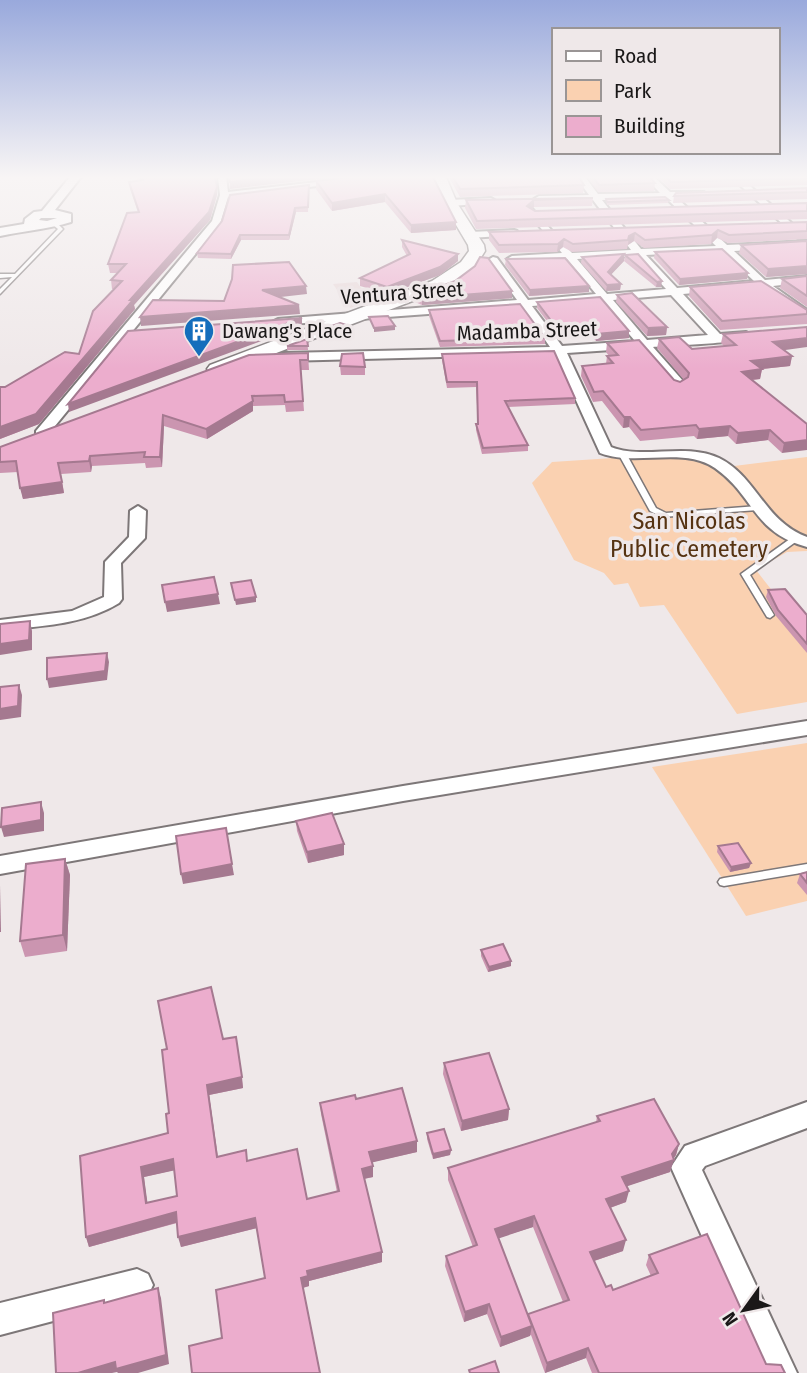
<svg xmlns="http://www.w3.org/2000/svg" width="807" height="1373" viewBox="0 0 807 1373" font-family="'Fira Sans Condensed',sans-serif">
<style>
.built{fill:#e8d8d9}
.green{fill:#fad1b1}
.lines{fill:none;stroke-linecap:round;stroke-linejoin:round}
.service-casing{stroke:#7d7778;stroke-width:3}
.minor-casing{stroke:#7d7778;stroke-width:4}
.tertiary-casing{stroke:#7d7778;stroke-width:4}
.trunk-casing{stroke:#7d7778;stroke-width:3}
.service{fill:#fff;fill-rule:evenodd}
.minor{fill:#fff;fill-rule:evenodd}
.tertiary{fill:#fff;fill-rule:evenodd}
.trunk{fill:#fff;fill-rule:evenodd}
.wall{fill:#cb95b0;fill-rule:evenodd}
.shaded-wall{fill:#a57990}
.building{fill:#ecadcd;stroke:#a57990;stroke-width:2;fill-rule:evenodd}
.labels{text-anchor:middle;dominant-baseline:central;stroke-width:7;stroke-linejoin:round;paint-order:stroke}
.far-street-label{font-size:21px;fill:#1a1818;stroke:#efe8e9}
.far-poi-label{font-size:21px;fill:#1a1818;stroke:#efe8e9;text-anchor:start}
.park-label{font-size:24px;fill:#563312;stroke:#efe8e9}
</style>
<rect width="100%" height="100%" fill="#efe8e9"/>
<polygon class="built" points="357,282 370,301 350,308 333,284"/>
<g class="green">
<polygon points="674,454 726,467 807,457 807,551 787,552 756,570 807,635 807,702 737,714 664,605 640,607 628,583 614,585 604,573 574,560 532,483 552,462"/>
<polygon points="807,743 807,901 746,916 652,767"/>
</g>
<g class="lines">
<g class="service-casing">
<g id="service">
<polygon points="53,223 57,223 63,229 0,294 0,289 12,277 0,278 0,274 15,274 58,229 53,225"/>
<polygon points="620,453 626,453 627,455 656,508 666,513 758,506 762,508 758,510 662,517 650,511 619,455"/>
<polygon points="794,536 797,536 801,538 750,575 774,615 770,618 767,617 741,574"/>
<polygon points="807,864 807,872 724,886 720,885 718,882 720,879 724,878"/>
</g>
</g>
<g class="minor-casing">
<g id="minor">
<polygon points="218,177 226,177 228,192 362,177 391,177 228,197 220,224 46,437 36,437 36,431 212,221 220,195"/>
<path d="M 576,177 L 585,177 L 598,194 L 660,193 L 645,177 L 654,177 L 670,192 L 704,192 L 705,194 L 701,197 L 676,197 L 727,245 L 807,241 L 807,247 L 734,251 L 765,280 L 807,276 L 807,282 L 773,286 L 807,310 L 807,318 L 760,287 L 683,294 L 720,334 L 746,332 L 752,336 C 741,344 672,345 653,347 L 684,382 L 684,388 L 674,388 L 641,348 L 567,353 L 611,447 C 645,460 684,442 719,458 C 756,476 764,521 807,537 L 807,547 C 753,533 754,495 715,468 C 683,446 636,467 600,453 L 555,354 L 284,361 L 278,357 L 284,353 L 550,347 L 522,307 L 278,325 L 272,322 L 278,319 L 517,300 L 488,260 L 493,257 L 497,258 L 528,300 L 596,294 L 567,259 L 512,262 L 507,259 L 512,256 L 562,253 L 522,206 L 527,203 L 572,253 L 631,250 L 593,200 L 539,202 L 534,199 L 539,196 L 589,195 ZM 666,198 L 716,246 L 641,249 L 602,200 ZM 722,251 L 754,281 L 677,288 L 646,255 ZM 635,256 L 666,289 L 607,294 L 577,259 ZM 671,295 L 708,335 L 647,340 L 613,300 ZM 601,301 L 635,341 L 562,346 L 532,306 Z"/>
<polygon points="731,177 740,177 805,235 805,239 799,239"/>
<polygon points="491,198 496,201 494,203 450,206 445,203 450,200"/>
<polygon points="514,230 517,231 517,235 469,238 464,235 469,232"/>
<path d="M 138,506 L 146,511 L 145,538 L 121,563 L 122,599 L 119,603 C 83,625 41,626 0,630 L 0,620 L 72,611 L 104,597 L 105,562 L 129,537 L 130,511 Z"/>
<polygon points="807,721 807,735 403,801 0,874 0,856 403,786"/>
<polygon points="807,1102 807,1128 705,1166 702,1170 797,1373 763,1373 671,1167 685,1146"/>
<polygon points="137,1269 148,1274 153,1285 148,1296 0,1335 0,1303"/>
</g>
</g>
<g class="tertiary-casing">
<path id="tertiary" d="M 70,177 L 81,177 L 55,210 L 71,214 L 71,222 C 48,229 24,231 0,236 L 0,228 L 24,224 L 25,219 L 34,212 L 42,211 ZM 41,218 L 57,218 L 47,221 L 39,220 Z"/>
</g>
<g class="trunk-casing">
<polygon id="trunk" points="432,177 446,177 457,203 484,245 485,251 473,270 444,289 224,373 210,373 207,369 210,365 432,281 461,262 469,251 468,245 443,203"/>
</g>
<use href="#service" class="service"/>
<use href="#minor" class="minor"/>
<use href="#tertiary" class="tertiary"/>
<use href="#trunk" class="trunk"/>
</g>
<g class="wall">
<polygon points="140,177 216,177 217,195 210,220 134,305 135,309 39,424 0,439 0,387 5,387 79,354 114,289 112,289 111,280 117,273 110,273 108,264 138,212 130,189 129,182 141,181"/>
<polygon points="350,177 456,222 456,230 411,233 385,202 332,211 316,189 316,181"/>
<polygon points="449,177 579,177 584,185 583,193 460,197"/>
<polygon points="587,177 650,177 655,183 654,191 598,192"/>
<polygon points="658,177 807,177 807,185 670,189"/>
<polygon points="309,185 308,212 296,212 289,240 241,240 231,259 198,258 197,253"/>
<polygon points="807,188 807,199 673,203 674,196"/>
<polygon points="593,198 592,206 534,207 532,209 535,211 807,203 807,219 476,229 465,208 466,200"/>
<polygon points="606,199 669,200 668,203 607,205"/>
<polygon points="807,222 807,239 728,243 717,238 711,244 644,248 634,241 628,245 627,249 572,252 563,247 557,252 499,253 489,240 489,232"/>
<polygon points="402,240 458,254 458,261 440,275 388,294 360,286 360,278 407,256 402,247"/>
<polygon points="807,241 807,274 766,277 739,253 741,245"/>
<polygon points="655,252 748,273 747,279 679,285 654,258"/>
<polygon points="638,254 661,287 656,287 624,261 625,255"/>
<polygon points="582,257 624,261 611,274 621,284 620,290 606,291 581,263"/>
<polygon points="506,259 589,286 589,292 529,296 505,265"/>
<polygon points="807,276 807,307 780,288 782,279"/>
<polygon points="690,287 807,310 807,324 720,330 689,296"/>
<polygon points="512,291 512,298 422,305 415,302 415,296"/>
<polygon points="617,295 667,327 666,335 647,336 616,302"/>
<polygon points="537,302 629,338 596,341 591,335 559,337 537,308"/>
<polygon points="429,310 545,338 545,344 440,347 429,316"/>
<polygon points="723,334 784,350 792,356 790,366 762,369 760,379 752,380 807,424 782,453 768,440 736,444 728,436 697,439 694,436 640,441 629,427 623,428 602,401 593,402 581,376 582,366 606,364 607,356 609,356 606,352 607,343 674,380 680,382 684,380 657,348 659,339 692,349 724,346 721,343"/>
<polygon points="307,339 308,350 287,350 287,346"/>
<polygon points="308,353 309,370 301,370 304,411 286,412 285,405 253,406 253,411 207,439 164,426 162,467 146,468 145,463 92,466 91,472 61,474 64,493 23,499 18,472 0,473 0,447"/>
<polygon points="442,354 575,398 575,404 508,407 528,445 528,451 482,454 476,430 476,424 478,424 476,387 447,388 442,360"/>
<polygon points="340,366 365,367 365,375 341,375"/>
<polygon points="768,590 807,615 807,653 776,616 766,597"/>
<polygon points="296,821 344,855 308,863 297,831"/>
<polygon points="718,846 751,863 749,868 730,872 717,852"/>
<polygon points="65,859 70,875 67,951 25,957 20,941"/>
<polygon points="807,872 807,895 797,883 800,874"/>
<polygon points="481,950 511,961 511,966 488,972 481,956"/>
<path d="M 236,1037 L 243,1088 L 209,1095 L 218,1157 L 248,1161 L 307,1199 L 337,1192 L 321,1114 L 320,1103 L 356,1099 L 417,1141 L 417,1152 L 372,1162 L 373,1177 L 364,1179 L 382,1252 L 382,1262 L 309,1281 L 309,1286 L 303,1288 L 222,1338 L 265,1278 L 257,1228 L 181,1247 L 177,1223 L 89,1247 L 86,1237 L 168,1133 L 169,1113 ZM 174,1170 L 177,1196 L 147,1203 L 144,1177 Z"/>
<polygon points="444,1063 509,1109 508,1120 461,1131 443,1074"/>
<path d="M 597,1116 L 679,1144 L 676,1155 L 673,1159 L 670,1172 L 626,1186 L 626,1202 L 610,1208 L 623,1251 L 594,1261 L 606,1287 L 613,1290 L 651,1276 L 646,1265 L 649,1255 L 766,1364 L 785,1373 L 592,1373 L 586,1358 L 545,1373 L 531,1335 L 500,1347 L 487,1314 L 464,1322 L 445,1266 L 446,1256 L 473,1247 L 448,1180 L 448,1168 L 596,1123 ZM 533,1227 L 563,1302 L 528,1315 L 498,1238 Z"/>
<polygon points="427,1133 451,1150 450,1155 433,1159 427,1139"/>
</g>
<g class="shaded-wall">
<polygon points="270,177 337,177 230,189 230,182"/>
<polygon points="217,187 217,195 210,220 134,305 135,309 39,424 0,439 0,427 36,414 130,300"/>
<polygon points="385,194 385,202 332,211 332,203"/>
<polygon points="534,200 534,207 527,214 527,206"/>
<polygon points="295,208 296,212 289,240 289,235"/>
<polygon points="456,222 456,230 411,233 411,225"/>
<polygon points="718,230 717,238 711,244 712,235"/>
<polygon points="635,233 634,241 628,245 629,236"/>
<polygon points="240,235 241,240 231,259 231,254"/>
<polygon points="564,239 563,247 557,252 558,244"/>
<polygon points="458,254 458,261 440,275 388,294 387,287"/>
<polygon points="624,254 624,261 608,278 608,272"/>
<polygon points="807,266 807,274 766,277 768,269"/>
<polygon points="748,273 747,279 679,285 680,279"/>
<polygon points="662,281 661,287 656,287 657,282"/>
<polygon points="621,284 620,290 606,291 607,285"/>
<polygon points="306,286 307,294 263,299 262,290"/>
<polygon points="589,286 589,292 529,296 530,290"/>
<polygon points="512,291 512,298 422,305 422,298"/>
<polygon points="299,305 300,314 141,326 140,317"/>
<polygon points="302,318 302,326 69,412 68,404"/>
<polygon points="349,326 349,334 323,337 323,329"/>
<polygon points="395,326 395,330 374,332 374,328"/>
<polygon points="667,327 666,335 647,336 648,328"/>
<polygon points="591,328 591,335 559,337 559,331"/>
<polygon points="629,331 629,338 596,341 596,334"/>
<polygon points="807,338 807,347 771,352 773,342"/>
<polygon points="792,356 790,366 762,369 760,379 740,381 742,372 751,361"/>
<polygon points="253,401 253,411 207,439 206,429"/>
<polygon points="163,415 164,426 162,467 160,457"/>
<polygon points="624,417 630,417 629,427 623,428"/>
<polygon points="730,426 728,436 697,439 699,429"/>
<polygon points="770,430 768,440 736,444 738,433"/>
<polygon points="807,440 807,450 782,453 784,443"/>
<polygon points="90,456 92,466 91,472 89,461"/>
<polygon points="62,482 64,493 23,499 20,488"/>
<polygon points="218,594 220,604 167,612 165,602"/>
<polygon points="256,597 256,602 236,605 235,600"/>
<polygon points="30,621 32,631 32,650 0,655 0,644"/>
<polygon points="107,653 109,662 107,680 49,688 47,679"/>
<polygon points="19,685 22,695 21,717 0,720 0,709"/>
<polygon points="41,802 44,813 44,831 4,837 1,827"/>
<polygon points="344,844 344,855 308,863 307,852"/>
<polygon points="65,859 70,875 67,951 63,935"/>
<polygon points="751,863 749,868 730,872 731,867"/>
<polygon points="232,864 234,875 183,884 181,874"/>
<polygon points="0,885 1,932 0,932"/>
<polygon points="511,961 511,966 488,972 489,967"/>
<polygon points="242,1077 243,1088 209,1095 219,1167 207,1085"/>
<polygon points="509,1109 508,1120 461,1131 462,1121"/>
<polygon points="417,1141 417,1152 370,1163 369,1152"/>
<polygon points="679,1144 676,1155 672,1161 674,1160 670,1172 619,1189 622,1177 672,1154"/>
<polygon points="451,1150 450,1155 433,1159 433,1154"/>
<polygon points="173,1159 176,1170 144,1177 149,1214 146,1203 141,1167"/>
<polygon points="373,1166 373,1177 363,1179 362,1169"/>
<polygon points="629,1191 626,1202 604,1210 606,1199"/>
<polygon points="176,1212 179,1222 89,1247 86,1237"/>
<polygon points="534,1216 533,1227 494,1240 495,1229"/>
<polygon points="255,1218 257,1228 181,1247 178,1237"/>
<polygon points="626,1240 623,1251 588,1263 590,1252"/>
<polygon points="382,1252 382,1262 309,1281 309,1286 302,1288 301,1278 307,1271"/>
<polygon points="158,1288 161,1298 169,1364 138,1373 118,1373 117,1372 112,1373 78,1373"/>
<polygon points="489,1304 487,1314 464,1322 465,1312"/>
<polygon points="532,1326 530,1336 500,1347 501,1337"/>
<polygon points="588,1348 586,1358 545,1373 547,1363"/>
</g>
<g class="building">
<polygon points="142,177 215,177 217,187 209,212 130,300 133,300 36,414 0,427 0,387 5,387 65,352 79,354 93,311 122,281 111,280 126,264 108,264 127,213 139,212 129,182 143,180"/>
<polygon points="229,177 270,177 230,182"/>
<polygon points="350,177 433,177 456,222 411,225 385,194 332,203 316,181"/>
<polygon points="453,177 579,177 584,185 460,189"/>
<polygon points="593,177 650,177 655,183 599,185"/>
<polygon points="666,177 807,177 807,178 671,182"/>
<polygon points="309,185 308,207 295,208 289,235 240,235 231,254 197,253 222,221 230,195"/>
<polygon points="807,188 807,192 674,196 676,193"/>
<polygon points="665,197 669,200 607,202 606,199"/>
<polygon points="593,198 534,200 527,206 535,211 807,203 807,211 477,221 466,200"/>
<polygon points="807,222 807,231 729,235 718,230 712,235 645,240 635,233 629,236 628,240 573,244 564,239 558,244 499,245 489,232"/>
<polygon points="402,240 458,254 440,267 387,287 360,278 410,254"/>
<polygon points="807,241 807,266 768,269 741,245"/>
<polygon points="722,249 748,273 680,279 655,252"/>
<polygon points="624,254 608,272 621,284 607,285 582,257"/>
<polygon points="638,254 662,281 657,282 625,255"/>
<polygon points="480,257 488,258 512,291 422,298 415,296 455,281 475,266"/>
<polygon points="565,258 589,286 530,290 506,259"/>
<polygon points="289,262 306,286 262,290 299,305 140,317 153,300 224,301 232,279 233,265"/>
<polygon points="807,276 807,296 782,279"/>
<polygon points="761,281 807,310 807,314 722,321 690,287"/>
<polygon points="632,293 667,327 648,328 617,295"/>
<polygon points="600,297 629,331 596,334 591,328 559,331 537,302"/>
<polygon points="520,304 545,338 440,341 429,310"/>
<polygon points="388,316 395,326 374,328 369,317"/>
<polygon points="302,318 68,404 128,331"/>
<polygon points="340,323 349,326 323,329"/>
<polygon points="807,327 807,338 773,342 792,356 751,361 762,369 742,372 807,424 807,440 784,443 770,430 738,433 730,426 699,429 696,425 641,430 630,417 624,417 603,391 594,392 582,366 613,363 607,356 618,355 607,343 639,340 674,380 680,382 688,377 689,373 659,339 679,337 692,349 736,345 723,334"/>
<polygon points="307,339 308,346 287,346"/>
<polygon points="554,351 575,398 505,401 528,445 483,448 476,424 478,424 477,382 447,382 442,354"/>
<polygon points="308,353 308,360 300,360 303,401 285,402 284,395 252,396 253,401 206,429 163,415 160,457 144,457 145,452 90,456 89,461 58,463 62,482 20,488 16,461 0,462 0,447 249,355"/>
<polygon points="363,353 365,367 340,366 342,354"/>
<polygon points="214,577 218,594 165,602 162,585"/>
<polygon points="251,580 256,597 235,600 231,583"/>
<polygon points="785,589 807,615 807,644 778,610 768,590"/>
<polygon points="30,621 29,640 0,644 0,624"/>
<polygon points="107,653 105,671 47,679 47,658"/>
<polygon points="19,685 18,706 0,709 0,687"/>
<polygon points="41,802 41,820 1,827 2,808"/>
<polygon points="332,813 344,844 307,852 296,821"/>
<polygon points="226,828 232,864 181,874 176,836"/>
<polygon points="738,843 751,863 731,867 718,846"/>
<polygon points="65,859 63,935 20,941 26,864"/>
<polygon points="807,872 807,883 800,874"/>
<polygon points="503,944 511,961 489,967 481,950"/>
<path d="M 211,987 L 223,1039 L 236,1037 L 242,1077 L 207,1085 L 217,1157 L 246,1150 L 247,1161 L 297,1149 L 307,1199 L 339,1191 L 320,1103 L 355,1095 L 356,1099 L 402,1088 L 417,1141 L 369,1152 L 373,1166 L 362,1169 L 382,1252 L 307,1271 L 308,1276 L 301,1278 L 320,1373 L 192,1373 L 189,1346 L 222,1338 L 216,1290 L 265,1278 L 255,1218 L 178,1237 L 176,1212 L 86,1237 L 80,1156 L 168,1133 L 166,1114 L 169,1113 L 162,1050 L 167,1049 L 158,1001 ZM 173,1159 L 177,1196 L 146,1203 L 141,1167 Z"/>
<polygon points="489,1053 509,1109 462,1121 444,1063"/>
<polygon points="654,1099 679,1144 672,1154 674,1160 622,1177 629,1191 606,1199 626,1240 590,1252 606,1287 611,1285 613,1290 658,1273 649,1255 707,1234 766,1364 781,1365 785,1373 599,1373 588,1348 547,1363 528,1314 569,1300 534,1216 495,1229 532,1326 501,1337 489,1304 465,1312 446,1256 477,1245 448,1168 600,1121 597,1116"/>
<polygon points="444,1129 451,1150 433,1154 427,1133"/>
<polygon points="158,1288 166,1355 116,1369 115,1362 78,1373 56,1373 53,1313 104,1300 104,1303"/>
<polygon points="495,1361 499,1373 470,1373 469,1370"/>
</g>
<linearGradient id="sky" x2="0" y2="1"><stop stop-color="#99a9dc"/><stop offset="0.48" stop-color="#f8f5f5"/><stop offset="1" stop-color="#f8f5f5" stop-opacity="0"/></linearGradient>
<rect width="807" height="369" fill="url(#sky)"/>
<defs>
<g id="building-pin" transform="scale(1.575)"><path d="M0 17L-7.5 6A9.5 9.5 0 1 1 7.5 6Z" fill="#146ebc" stroke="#efe8e9"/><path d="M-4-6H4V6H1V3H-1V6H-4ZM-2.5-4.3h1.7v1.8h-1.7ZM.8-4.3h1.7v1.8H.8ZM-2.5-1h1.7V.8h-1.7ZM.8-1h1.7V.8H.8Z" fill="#fff"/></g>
</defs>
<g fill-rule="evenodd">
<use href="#building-pin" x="199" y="331"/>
</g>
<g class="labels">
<g class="far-street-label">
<text transform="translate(402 293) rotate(-4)">Ventura Street</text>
<text transform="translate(527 331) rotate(-2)">Madamba Street</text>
</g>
<g class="far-poi-label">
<text x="222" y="331">Dawang's Place</text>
</g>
<g class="park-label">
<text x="689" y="521">San Nicolas<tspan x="689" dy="28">Public Cemetery</tspan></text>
</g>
</g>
<rect x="552" y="28" width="228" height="126" fill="#efe8e9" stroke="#9a9595" stroke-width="2"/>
<rect x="566" y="51" width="35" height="10" fill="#ffffff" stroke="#9a9595" stroke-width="2"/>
<text x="614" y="63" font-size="21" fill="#1a1818">Road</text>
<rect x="566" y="80" width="35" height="21" fill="#fad1b1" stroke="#9a9595" stroke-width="2"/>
<text x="614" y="98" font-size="21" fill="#1a1818">Park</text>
<rect x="566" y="116" width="35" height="21" fill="#ecadcd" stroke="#9a9595" stroke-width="2"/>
<text x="614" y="133" font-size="21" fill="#1a1818">Building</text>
<g transform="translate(744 1310) rotate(237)" stroke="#efe8e9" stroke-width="5" paint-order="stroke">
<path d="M0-5L12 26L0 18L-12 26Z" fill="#1a1818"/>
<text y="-10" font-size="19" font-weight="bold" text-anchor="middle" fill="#1a1818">N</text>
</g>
</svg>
